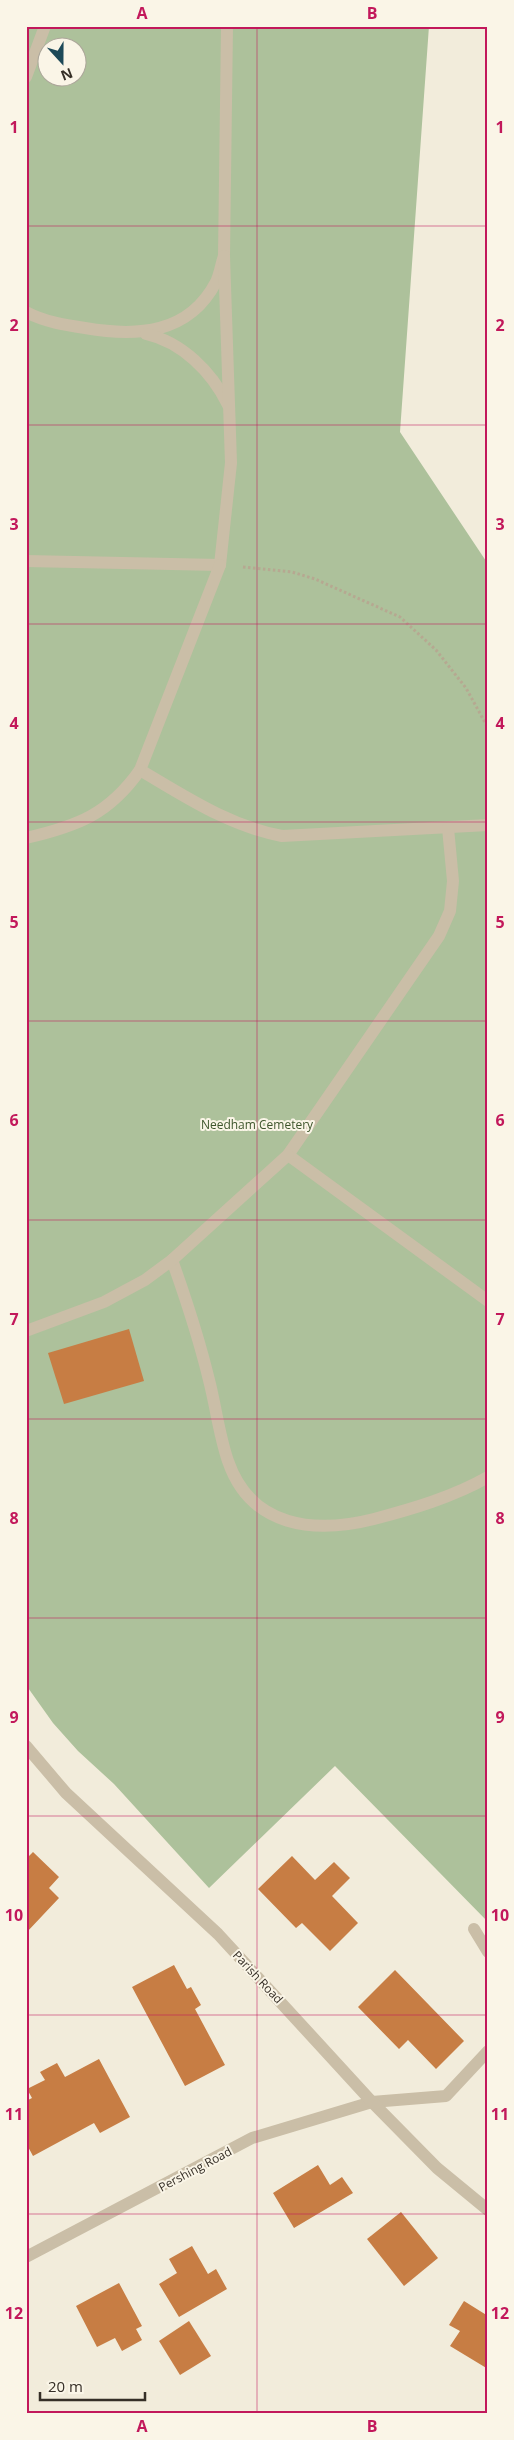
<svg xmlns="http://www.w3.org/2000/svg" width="514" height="2440" viewBox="0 0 514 2440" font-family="'Open Sans',sans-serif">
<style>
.green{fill:#adc19b;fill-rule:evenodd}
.building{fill:#c77d44}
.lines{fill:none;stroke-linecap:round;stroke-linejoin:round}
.path{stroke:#b6a891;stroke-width:3;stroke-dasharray:2.5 2.5;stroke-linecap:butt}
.service{stroke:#cabea7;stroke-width:12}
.minor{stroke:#cabea7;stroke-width:12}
.tertiary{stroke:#cabea7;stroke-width:12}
.grid{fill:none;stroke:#c2185b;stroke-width:1;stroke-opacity:0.55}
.labels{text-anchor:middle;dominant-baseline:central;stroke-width:4;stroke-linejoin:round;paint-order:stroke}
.park-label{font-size:12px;fill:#3d552b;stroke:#faf5e7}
.street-label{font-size:12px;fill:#362f27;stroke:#faf5e7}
.neatline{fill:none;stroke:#c2185b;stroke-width:2}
.grid-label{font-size:16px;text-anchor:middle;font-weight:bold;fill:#c2185b}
</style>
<rect width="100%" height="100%" fill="#f2ecdb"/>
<path class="green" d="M 26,26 L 429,26 L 400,432 L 488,564 L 488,1922 L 335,1766 L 209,1888 L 114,1784 L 78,1751 L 53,1723 L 26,1685 ZM 48,48 L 78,48 L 78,78 L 48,78 Z"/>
<g class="building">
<polygon points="129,1329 144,1381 64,1404 48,1353"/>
<polygon points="33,1852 59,1877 49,1888 59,1898 26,1933 26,1859"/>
<polygon points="292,1856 315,1880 334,1862 350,1878 332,1896 358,1923 330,1951 302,1923 296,1928 258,1889"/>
<polygon points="174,1965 187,1989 191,1987 201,2005 195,2009 225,2065 185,2086 132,1987"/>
<polygon points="395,1970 464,2041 436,2069 408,2040 399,2049 358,2007"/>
<polygon points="99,2059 130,2117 100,2133 94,2123 33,2156 26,2143 26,2101 32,2098 27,2089 45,2080 40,2072 57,2063 65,2077"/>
<polygon points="318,2165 330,2185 342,2177 353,2193 294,2228 273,2193"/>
<polygon points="401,2212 438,2258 404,2286 367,2239"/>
<polygon points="192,2246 208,2274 216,2269 227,2289 179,2317 159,2284 177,2273 169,2259"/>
<polygon points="119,2283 142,2326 136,2329 142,2340 122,2351 115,2338 97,2347 76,2306"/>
<polygon points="464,2301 488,2316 488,2369 450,2346 460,2331 449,2325"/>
<polygon points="189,2321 211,2356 180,2375 159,2341"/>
</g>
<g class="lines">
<polyline class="path" points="243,567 292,572 315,579 400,617 436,650 466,688 488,728"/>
<g class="service">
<polyline points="26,77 45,26"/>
<path d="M 26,312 C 45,322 65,325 85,328 C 137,337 189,334 216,282 C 220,274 221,264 224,256 L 227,26"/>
<path d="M 146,334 C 182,342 212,372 228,405"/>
<polyline points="26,561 220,565 231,463 224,256"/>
<path d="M 220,565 L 140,770 C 186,797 229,826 282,836 L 488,825"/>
<polyline points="448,828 453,881 450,911 439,936 288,1155 488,1301"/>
<path d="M 26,838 C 78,826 109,814 140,770"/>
<path d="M 172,1260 C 186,1299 199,1339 209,1380 C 216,1407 219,1435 228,1461 C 251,1528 315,1534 374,1519 C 412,1509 453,1497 488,1477"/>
<polyline points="26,1331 104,1302 145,1280 172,1260 288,1155"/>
</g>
<g class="minor">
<polyline points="474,1929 488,1952"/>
<polyline points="26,2257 252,2138 372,2102 446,2096 488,2051"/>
</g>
<polyline class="tertiary" points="26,1746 66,1793 218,1934 372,2102 437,2168 488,2210"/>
</g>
<path class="grid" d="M 257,26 L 257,2414M 26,226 L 488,226M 26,425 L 488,425M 26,624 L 488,624M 26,822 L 488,822M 26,1021 L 488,1021M 26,1220 L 488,1220M 26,1419 L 488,1419M 26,1618 L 488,1618M 26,1816 L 488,1816M 26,2015 L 488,2015M 26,2214 L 488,2214"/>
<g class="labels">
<g class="park-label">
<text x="257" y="1124">Needham Cemetery</text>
</g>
<g class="street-label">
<text transform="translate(258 1977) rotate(47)">Parish Road</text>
<text transform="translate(195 2169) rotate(-28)">Pershing Road</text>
</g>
</g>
<rect width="514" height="2440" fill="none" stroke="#faf5e7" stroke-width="55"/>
<g transform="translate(62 62) rotate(159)"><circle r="24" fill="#faf5e7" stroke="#aca69a"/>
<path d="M0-4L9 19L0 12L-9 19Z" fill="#1d4958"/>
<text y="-8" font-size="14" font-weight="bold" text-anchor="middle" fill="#362f27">N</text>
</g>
<path d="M40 2392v8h105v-8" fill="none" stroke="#362f27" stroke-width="2.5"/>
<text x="48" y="2392" font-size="15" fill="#362f27" stroke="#faf5e7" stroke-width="4" paint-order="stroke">20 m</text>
<rect x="28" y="28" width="458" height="2384" class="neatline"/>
<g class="grid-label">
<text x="142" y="19">A</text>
<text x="372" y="19">B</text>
<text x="14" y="133">1</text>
<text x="500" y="133">1</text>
<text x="14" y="331">2</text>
<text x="500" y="331">2</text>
<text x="14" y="530">3</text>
<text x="500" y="530">3</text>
<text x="14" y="729">4</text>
<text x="500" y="729">4</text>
<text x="14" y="928">5</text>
<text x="500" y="928">5</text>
<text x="14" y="1126">6</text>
<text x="500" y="1126">6</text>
<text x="14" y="1325">7</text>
<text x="500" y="1325">7</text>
<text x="14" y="1524">8</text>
<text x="500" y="1524">8</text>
<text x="14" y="1723">9</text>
<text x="500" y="1723">9</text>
<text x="14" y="1921">10</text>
<text x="500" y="1921">10</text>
<text x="14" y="2120">11</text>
<text x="500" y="2120">11</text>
<text x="14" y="2319">12</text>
<text x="500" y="2319">12</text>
<text x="142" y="2432">A</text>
<text x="372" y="2432">B</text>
</g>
</svg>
